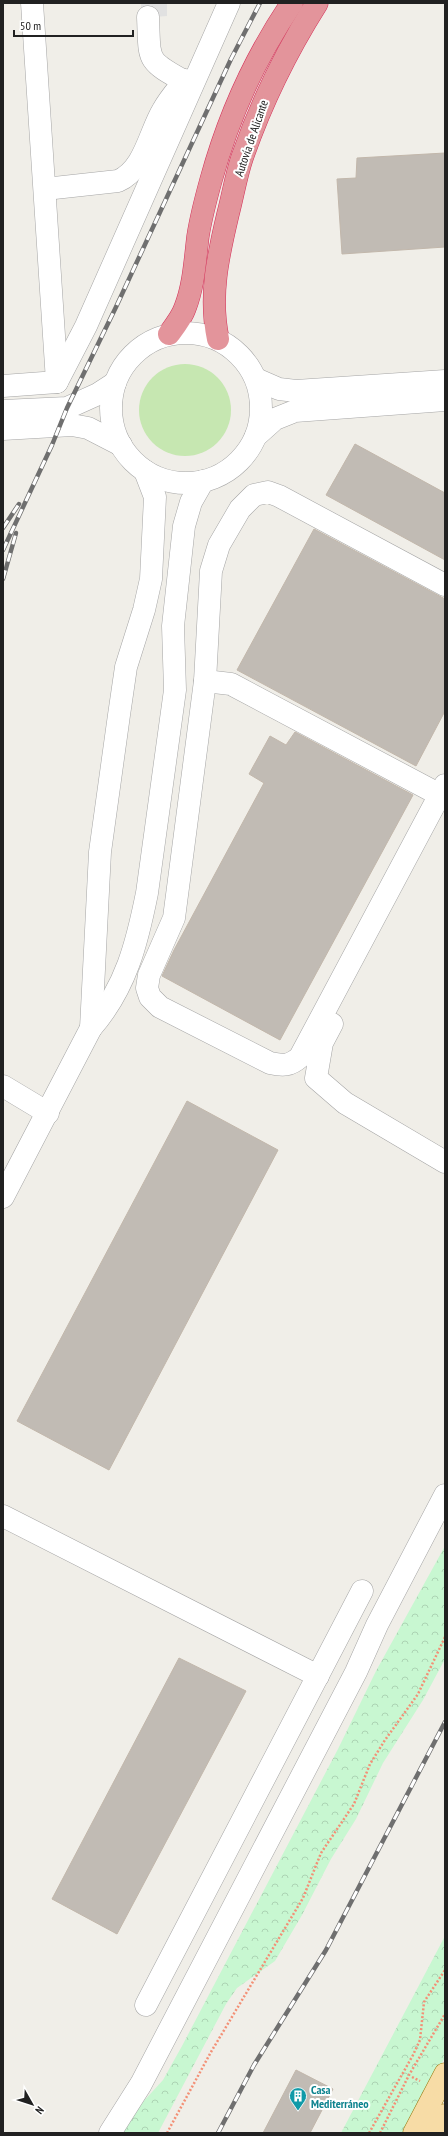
<svg xmlns="http://www.w3.org/2000/svg" width="448" height="2136" viewBox="0 0 448 2136" font-family="'PT Sans Narrow',sans-serif">
<style>
.park{fill:url(#park-crowns)}
.garden{fill:#c6e7b1}
.parking{fill:#e1e1e1}
.building{fill:#c1bbb4;stroke:#c2b7ab}
.lines{fill:none;stroke-linecap:round;stroke-linejoin:round}
.minor-casing{stroke:#a5a5a5;stroke-width:23}
.major-casing{stroke:#957508;stroke-width:23}
.highway-casing{stroke:#d33058;stroke-width:23}
.path{stroke:#f39076;stroke-width:2.5;stroke-dasharray:2 2;stroke-linecap:butt}
.minor{stroke:#fff;stroke-width:22}
.major{stroke:#f7dca6;stroke-width:22}
.highway{stroke:#e3949b;stroke-width:22}
.rail-casing{stroke:#6f6f6f;stroke-width:4.5}
.rail{stroke:#fff;stroke-width:3;stroke-dasharray:9;stroke-linecap:butt}
.labels{text-anchor:middle;dominant-baseline:central;stroke-width:4;stroke-linejoin:round;paint-order:stroke}
.street-label{font-size:12px;fill:#212121;stroke:#fff}
.culture-label{font-size:12px;font-weight:bold;fill:#0d838f;stroke:#fff;text-anchor:start}
</style>
<defs>
<pattern id="park-crowns" width="20" height="18" patternUnits="userSpaceOnUse"><rect width="20" height="18" fill="#c8f7d1"/><path d="M2 6a3 3 0 1 1 6 0M12 15a3 3 0 1 1 6 0" fill="none" stroke="#acd3b3"/></pattern>
</defs>
<rect width="100%" height="100%" fill="#f0eee8"/>
<g class="park">
<polygon points="445,1546 445,1659 423,1700 383,1763 356,1819 331,1859 302,1915 275,1961 237,1988 226,2004 158,2133 119,2133 141,2104 163,2080 182,2046 338,1749 376,1671"/>
<polygon points="445,1936 445,2057 406,2133 341,2133"/>
</g>
<circle class="garden" cx="185" cy="410" r="46"/>
<polygon class="parking" points="141,3 167,3 167,16 141,18"/>
<g class="building">
<polygon points="445,153 445,247 342,254 337,179 356,178 357,158"/>
<polygon points="355,444 445,493 445,560 326,495"/>
<polygon points="314,529 445,599 445,711 416,766 237,670"/>
<polygon points="295,732 413,795 280,1040 162,976 174,950 264,783 249,774 270,736 286,745"/>
<polygon points="187,1101 278,1150 109,1470 17,1421"/>
<polygon points="179,1658 246,1691 117,1934 52,1899"/>
<polygon points="296,2070 333,2089 310,2133 263,2133"/>
</g>
<g class="lines">
<g class="minor-casing">
<g id="minor">
<polyline points="32,3 57,381"/>
<path d="M 148,17 C 150,60 145,60 184,81"/>
<path d="M 45,189 L 118,181 C 145,169 149,133 163,110 C 169,99 178,89 185,80"/>
<circle cx="186" cy="408" r="75"/>
<polyline points="256,379 279,389 296,391 445,381"/>
<polyline points="57,382 86,326 229,3"/>
<polyline points="3,386 57,382"/>
<polyline points="3,411 67,408 98,394 115,383"/>
<polyline points="3,429 72,425 88,428 121,445"/>
<polyline points="256,436 275,419 295,411 445,400"/>
<path d="M 445,585 L 279,496 L 268,492 L 254,495 L 240,509 L 219,545 L 211,571 L 205,681 L 174,918 L 149,975 L 147,988 L 150,997 L 160,1007 L 270,1063 C 283,1066 290,1066 300,1057 L 445,785"/>
<polyline points="205,681 231,684 440,795"/>
<polyline points="332,1024 322,1043 316,1078 345,1103 445,1162"/>
<polyline points="91,1028 100,852 119,715 126,667 144,610 151,579 155,497 145,471"/>
<polyline points="3,1086 48,1113"/>
<path d="M 3,1197 L 91,1028 C 126,988 137,943 147,893 L 175,690 L 173,626 L 184,526 L 191,502 L 203,481"/>
<polyline points="3,1516 318,1676"/>
<polyline points="146,2005 362,1591"/>
<polyline points="110,2133 141,2084 356,1672 377,1625 445,1495"/>
</g>
</g>
<g class="major-casing">
<g id="major">
<polyline points="414,2133 445,2074"/>
<polyline points="436,2133 445,2115"/>
</g>
</g>
<g class="highway-casing">
<g id="highway">
<path d="M 169,334 C 175,326 182,317 185,308 C 194,285 195,260 198,236 C 201,217 206,198 211,180 C 228,118 256,56 292,3"/>
<path d="M 218,339 C 209,296 218,256 228,214 C 233,195 236,176 242,158 C 261,103 286,52 317,3"/>
</g>
</g>
<g class="path">
<polyline points="412,2077 420,2081"/>
<polyline points="167,2133 211,2052 303,1898 321,1853 354,1804 370,1764 385,1740 418,1694 445,1637"/>
<polyline points="369,2133 413,2055 420,2040 424,2002 445,1970"/>
<polyline points="380,2133 409,2075 445,2014"/>
</g>
<use href="#minor" class="minor"/>
<use href="#major" class="major"/>
<use href="#highway" class="highway"/>
<g class="rail-casing">
<g id="rail">
<polyline points="3,528 19,504"/>
<polyline points="3,550 52,445 67,408 116,307 231,59 260,3"/>
<polyline points="3,579 16,533"/>
<polyline points="218,2133 254,2065 326,1950 445,1722"/>
</g>
</g>
<use href="#rail" class="rail"/>
</g>
<defs>
<g id="building-pin" transform="scale(0.9)"><path d="M0 17L-7.5 6A9.5 9.5 0 1 1 7.5 6Z" fill="#0f9aa8" stroke="#fff"/><path d="M-4-6H4V6H1V3H-1V6H-4ZM-2.5-4.3h1.7v1.8h-1.7ZM.8-4.3h1.7v1.8H.8ZM-2.5-1h1.7V.8h-1.7ZM.8-1h1.7V.8H.8Z" fill="#fff"/></g>
</defs>
<g fill-rule="evenodd">
<use href="#building-pin" x="298" y="2096"/>
</g>
<g class="labels">
<g class="street-label">
<text transform="translate(251 138) rotate(-71)">Autovía de Alicante</text>
</g>
<g class="culture-label">
<text x="311" y="2089">Casa<tspan x="311" dy="14">Mediterráneo</tspan></text>
</g>
</g>
<rect width="448" height="2136" fill="none" stroke="#212121" stroke-width="8"/>
<g transform="translate(32 2104) rotate(129)" stroke="#ffffff" stroke-width="3" paint-order="stroke">
<path d="M0-3L7 15L0 10L-7 15Z" fill="#212121"/>
<text y="-6" font-size="11" font-weight="bold" text-anchor="middle" fill="#212121">N</text>
</g>
<path d="M14 30v6h119v-6" fill="none" stroke="#212121" stroke-width="2"/>
<text x="20" y="30" font-size="12" fill="#212121" stroke="#ffffff" stroke-width="3" paint-order="stroke">50 m</text>
</svg>
